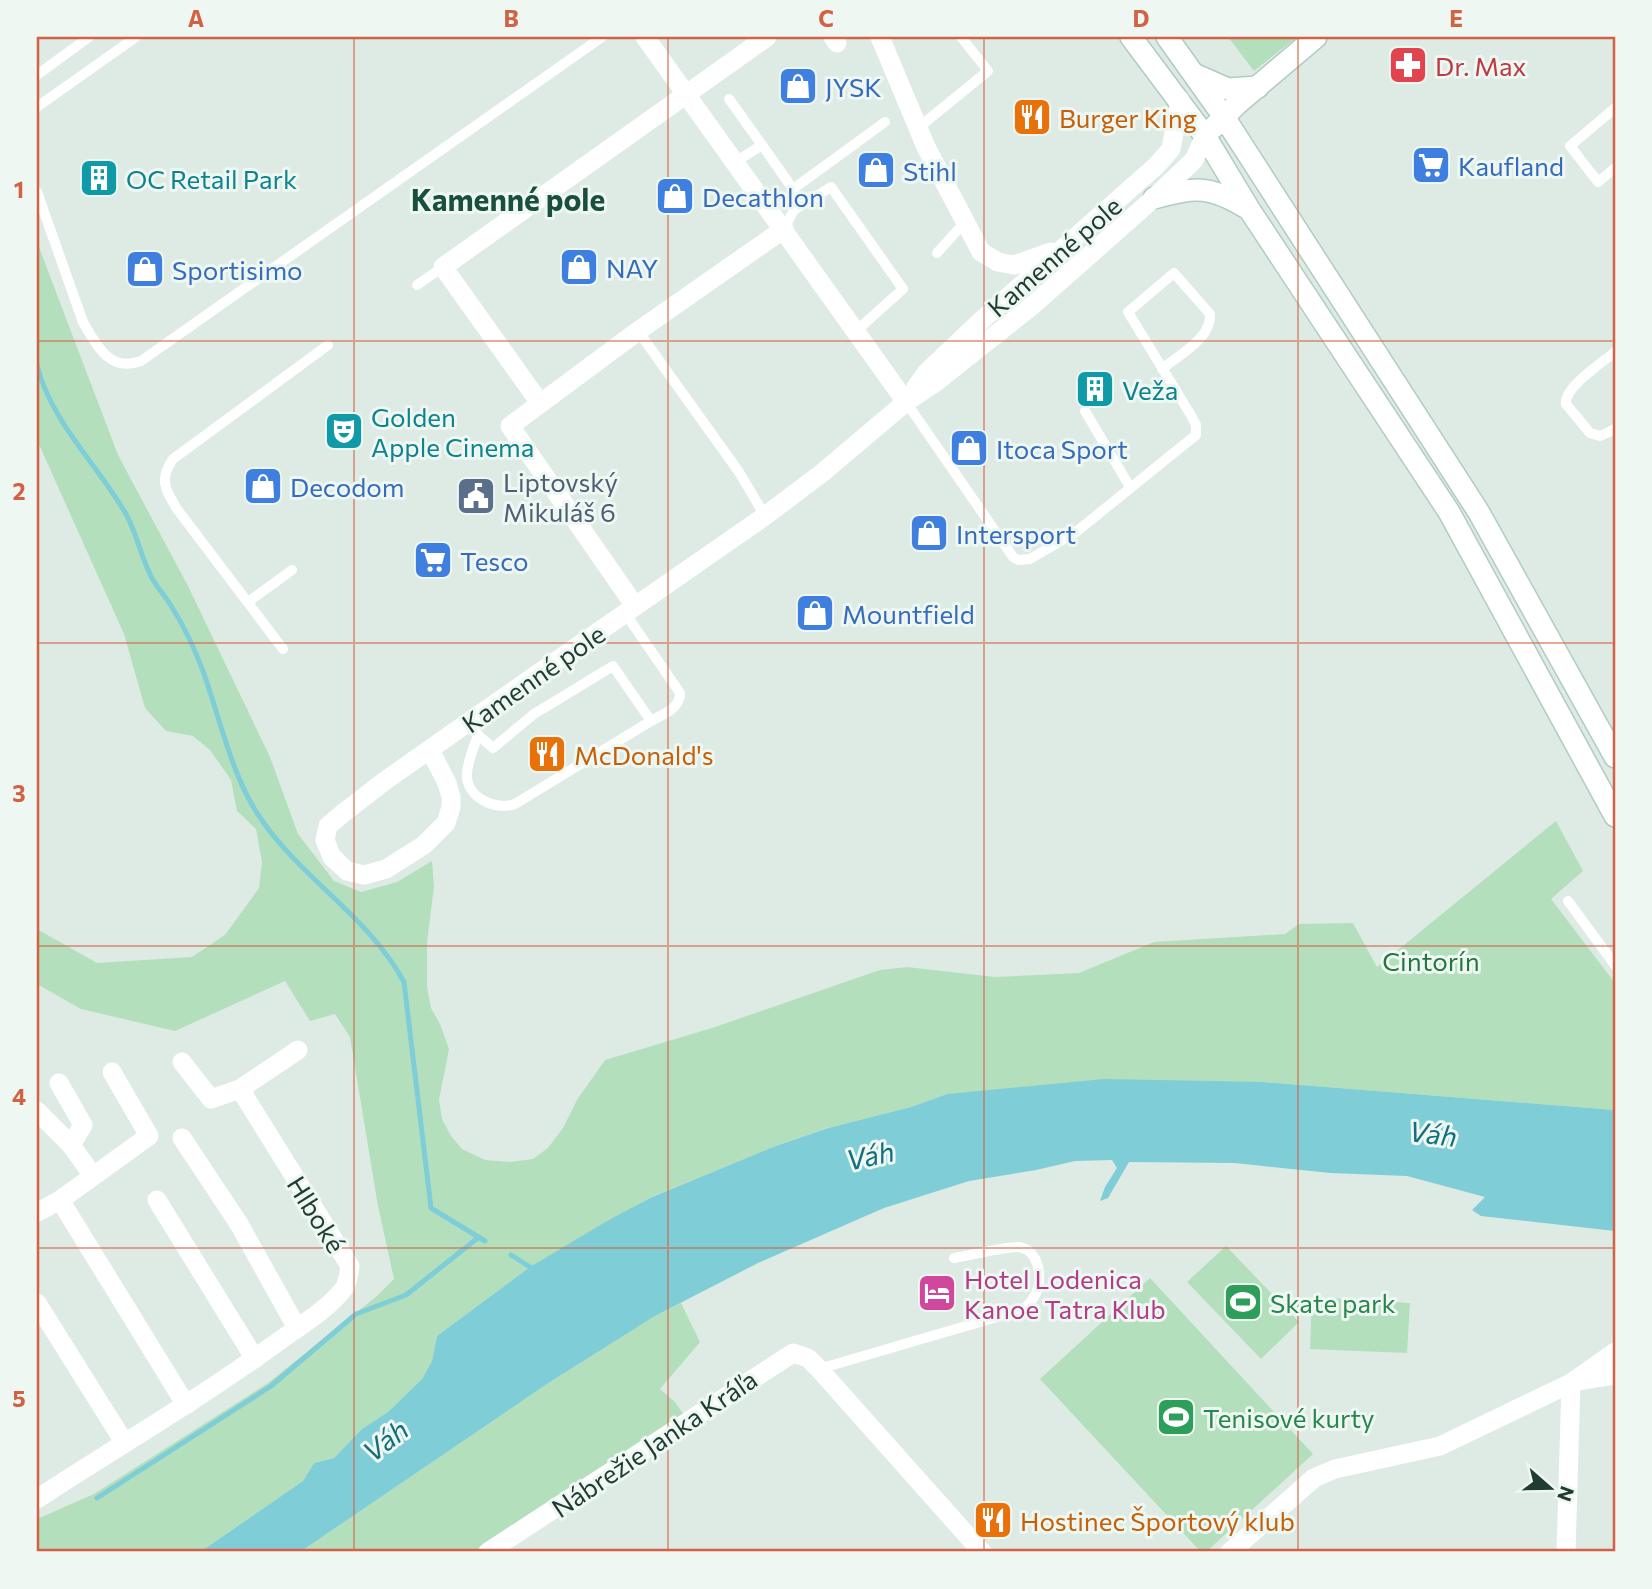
<svg xmlns="http://www.w3.org/2000/svg" width="1652" height="1589" viewBox="0 0 1652 1589" font-family="Commissioner,sans-serif">
<style>
.green{fill:#b4dfbd}
.water{fill:#7fcdd6}
.lines{fill:none;stroke-linecap:round;stroke-linejoin:round}
.stream{stroke:#7fcdd6;stroke-width:5}
.secondary-casing{stroke:#b0ccc0;stroke-width:24}
.lane{stroke:#fff;stroke-width:10}
.street{stroke:#fff;stroke-width:19}
.secondary{stroke:#fff;stroke-width:21}
.grid{fill:none;stroke:#d26243;stroke-width:2;stroke-opacity:0.55}
.labels{text-anchor:middle;dominant-baseline:central;stroke-width:6;stroke-linejoin:round;paint-order:stroke}
.health-label{font-size:26px;fill:#be3a42;stroke:#eef7f2;text-anchor:start}
.shop-label{font-size:26px;fill:#366cbe;stroke:#eef7f2;text-anchor:start}
.food-label{font-size:26px;fill:#c56008;stroke:#eef7f2;text-anchor:start}
.culture-label{font-size:26px;fill:#0d838f;stroke:#eef7f2;text-anchor:start}
.street-label{font-size:26px;fill:#1e3c32;stroke:#eef7f2}
.service-label{font-size:26px;fill:#4e5e75;stroke:#eef7f2;text-anchor:start}
.park-label{font-size:26px;fill:#247640;stroke:#eef7f2}
.hotel-label{font-size:26px;fill:#b23c85;stroke:#eef7f2;text-anchor:start}
.leisure-label{font-size:26px;fill:#27864d;stroke:#eef7f2;text-anchor:start}
.water-label{font-size:28px;font-style:italic;fill:#136f7c;stroke:#eef7f2}
.quarter-label{font-size:30px;font-weight:bold;fill:#184f3f;stroke:#eef7f2}
.neatline{fill:none;stroke:#d26243;stroke-width:2.5}
.grid-label{font-size:23px;text-anchor:middle;font-weight:bold;fill:#d26243}
</style>
<rect width="100%" height="100%" fill="#ddebe4"/>
<g class="green">
<polygon points="1228,37 1297,37 1254,71"/>
<polygon points="37,242 118,455 188,586 270,757 298,834 334,881 361,892 397,882 432,861 434,886 427,942 427,987 431,1008 440,1024 449,1049 439,1100 442,1119 451,1136 462,1149 485,1160 511,1162 533,1159 548,1148 563,1128 577,1100 605,1060 712,1028 880,970 907,967 995,977 1079,973 1154,942 1285,934 1299,924 1353,923 1377,967 1556,821 1583,871 1551,899 1615,983 1615,1110 1263,1082 947,1094 911,1107 827,1128 773,1147 651,1197 530,1267 437,1336 432,1361 422,1379 388,1412 362,1429 334,1458 314,1463 303,1481 203,1550 194,1552 153,1552 139,1549 104,1552 37,1552 37,1519 94,1494 268,1383 377,1296 394,1279 378,1206 350,1037 335,1014 310,1021 285,981 175,1031 81,1009 37,984 37,929 97,963 192,957 225,935 259,888 262,862 256,829 237,811 231,780 210,750 193,736 166,731 145,708 124,634 37,440"/>
<polygon points="1226,1246 1299,1322 1261,1359 1187,1282"/>
<polygon points="1150,1278 1313,1454 1206,1552 1201,1552 1040,1379"/>
<polygon points="1312,1297 1410,1303 1407,1353 1310,1349"/>
<polygon points="681,1303 700,1342 660,1389 675,1402 684,1415 473,1552 300,1552 550,1382 655,1316"/>
</g>
<polygon class="water" points="1104,1079 1263,1082 1615,1110 1615,1231 1481,1216 1472,1210 1485,1197 1407,1176 1330,1173 1235,1163 1129,1162 1108,1198 1100,1201 1105,1187 1117,1168 1112,1160 1075,1161 1036,1170 969,1181 884,1208 758,1263 655,1316 550,1382 300,1552 194,1552 203,1550 303,1481 314,1463 334,1458 362,1429 388,1412 422,1379 432,1361 437,1336 530,1267 607,1221 652,1197 773,1147 828,1128 911,1107 947,1094"/>
<g class="lines">
<g class="stream">
<path d="M 37,365 C 51,422 97,464 126,514 C 137,534 141,558 152,578 C 158,589 167,598 173,609 C 185,628 195,650 203,671 C 220,718 232,778 261,819 C 302,879 369,917 404,982 L 431,1208 L 485,1241"/>
<polyline points="511,1255 530,1267 536,1268"/>
<polyline points="97,1498 271,1386 356,1314 406,1295 479,1237"/>
</g>
<g class="secondary-casing">
<g id="secondary">
<polyline points="1131,37 1205,136 1249,209 1449,512 1615,816"/>
<polyline points="1167,37 1224,117 1478,511 1615,757"/>
<polyline points="1196,75 1228,89 1258,87"/>
<polyline points="1214,127 1237,104 1316,37"/>
<path d="M 1154,198 C 1196,187 1209,185 1247,208"/>
</g>
</g>
<g class="lane">
<polyline points="37,75 89,37"/>
<polyline points="729,99 762,145 735,162"/>
<polyline points="37,107 136,37"/>
<polyline points="1615,108 1570,146 1598,182 1615,168"/>
<polyline points="918,128 988,71 961,37"/>
<polyline points="762,145 793,189 885,122"/>
<path d="M 37,192 L 83,322 C 96,345 110,373 141,361 L 602,37"/>
<polyline points="784,229 794,210 831,187 903,289 855,332"/>
<polyline points="937,253 964,223"/>
<polyline points="417,285 443,267"/>
<polyline points="638,331 739,472 765,516"/>
<path d="M 1615,352 C 1602,363 1564,387 1566,404 L 1590,433 L 1600,436 L 1615,429"/>
<path d="M 906,402 L 1013,557 L 1018,560 L 1030,559 L 1076,532 L 1196,435 L 1196,425 L 1192,417 L 1128,312 L 1174,273 L 1210,314 C 1212,338 1179,355 1162,369"/>
<polyline points="1085,411 1130,487"/>
<polyline points="248,602 292,570"/>
<path d="M 283,649 L 177,509 C 165,490 159,479 173,459 L 328,345"/>
<path d="M 470,721 L 478,735 L 493,748 L 534,714 L 613,666 L 651,721 C 663,714 680,709 680,693 L 625,613"/>
<path d="M 478,735 C 474,747 468,760 467,773 C 465,797 495,811 515,804 L 651,721"/>
<polyline points="1568,901 1615,965"/>
<path d="M 819,1369 L 1024,1309 C 1034,1299 1040,1290 1039,1276 C 1039,1263 1033,1249 1019,1247 C 1007,1246 968,1256 954,1258"/>
</g>
<g class="street">
<polyline points="645,37 906,402"/>
<polyline points="833,37 837,43"/>
<polyline points="880,37 926,147 981,252 998,262 1014,265 1051,252"/>
<polyline points="916,387 926,373 983,319 1156,166 1171,149 1180,100"/>
<polyline points="540,403 443,267 767,37"/>
<polyline points="635,606 510,426 638,331 784,229"/>
<polyline points="430,750 447,783 451,797 451,807 446,823 424,845 386,869 364,875 347,871 332,857 325,840 328,826 342,814 386,780 470,721 765,516 822,473 906,402 936,382 1033,305 1154,198 1194,160 1205,136"/>
<polyline points="182,1062 211,1099 240,1089"/>
<polyline points="59,1083 83,1125 71,1145"/>
<polyline points="37,1111 71,1145 93,1176"/>
<polyline points="182,1138 239,1224 297,1328"/>
<polyline points="60,1200 149,1136 112,1072"/>
<polyline points="157,1200 255,1359"/>
<polyline points="37,1210 38,1212 60,1200 186,1405"/>
<polyline points="37,1303 124,1442"/>
<polyline points="1579,1381 1615,1375"/>
<path d="M 37,1499 C 118,1446 201,1398 279,1341 C 300,1326 329,1309 345,1287 C 348,1281 349,1273 350,1266 L 240,1089 L 298,1050"/>
<polyline points="488,1552 793,1353 808,1358 819,1369 982,1552"/>
<polyline points="1230,1552 1314,1478 1335,1469 1440,1446 1571,1383 1615,1352"/>
<polyline points="1566,1552 1571,1383"/>
</g>
<use href="#secondary" class="secondary"/>
</g>
<path class="grid" d="M 354,37 L 354,1552M 668,37 L 668,1552M 984,37 L 984,1552M 1298,37 L 1298,1552M 37,341 L 1615,341M 37,643 L 1615,643M 37,946 L 1615,946M 37,1248 L 1615,1248"/>
<defs>
<g id="pharmacy-square" transform="scale(2.0125)"><rect x="-9" y="-9" width="18" height="18" rx="4" fill="#e0444e" stroke="#eef7f2"/><path d="M-2-6h4v4h4v4h-4v4h-4v-4h-4v-4h4Z" fill="#fff"/></g>
<g id="shop-square" transform="scale(2.0125)"><rect x="-9" y="-9" width="18" height="18" rx="4" fill="#3f7fe0" stroke="#eef7f2"/><path d="M-5-2.5h2.3a2.7 3.5 0 0 1 5.4 0H5L5.5 6h-11ZM-1.5-2.5h3a1.5 2.3 0 0 0-3 0Z" fill="#fff"/></g>
<g id="restaurant-square" transform="scale(2.0125)"><rect x="-9" y="-9" width="18" height="18" rx="4" fill="#e8710a" stroke="#eef7f2"/><path d="M-5-6h1v4h1v-4h1v4h1v-4h1v5L-1.5 .5V6h-2V.5L-5-1ZM5-6V6H3V1.5H1.5Q1.5-4 5-6Z" fill="#fff"/></g>
<g id="supermarket-square" transform="scale(2.0125)"><rect x="-9" y="-9" width="18" height="18" rx="4" fill="#3f7fe0" stroke="#eef7f2"/><path d="M-6-5.5h2.5l.6 2H6L4.5 2H-2.5L-4.4-4H-6ZM-1.5 3.2a1.3 1.3 0 1 0 .1 0ZM3 3.2a1.3 1.3 0 1 0 .1 0Z" fill="#fff"/></g>
<g id="building-square" transform="scale(2.0125)"><rect x="-9" y="-9" width="18" height="18" rx="4" fill="#0f9aa8" stroke="#eef7f2"/><path d="M-4-6H4V6H1V3H-1V6H-4ZM-2.5-4.3h1.7v1.8h-1.7ZM.8-4.3h1.7v1.8H.8ZM-2.5-1h1.7V.8h-1.7ZM.8-1h1.7V.8H.8Z" fill="#fff"/></g>
<g id="theatre-square" transform="scale(2.0125)"><rect x="-9" y="-9" width="18" height="18" rx="4" fill="#0f9aa8" stroke="#eef7f2"/><path d="M-5-5.5Q0-4 5-5.5V0Q5 5 0 6Q-5 5-5 0ZM-3.3-2.5H-1v1.5H-3.3ZM1-2.5H3.3v1.5H1ZM-2.8 1Q0 5.5 2.8 1Z" fill="#fff"/></g>
<g id="civic-square" transform="scale(2.0125)"><rect x="-9" y="-9" width="18" height="18" rx="4" fill="#5c6f8a" stroke="#eef7f2"/><path d="M-.6-6.5H3V-4.5H.6V-3L4-1V1h2V6H-6V1h2V-1L-.6-3ZM-1.2 2.5V6h2.4V2.5Z" fill="#fff"/></g>
<g id="hotel-square" transform="scale(2.0125)"><rect x="-9" y="-9" width="18" height="18" rx="4" fill="#d1479c" stroke="#eef7f2"/><path d="M-6-4.5h1.5V1H6V5H4.5V3h-9V5H-6ZM-4 0a1.8 1.8 0 1 1 3.6 0ZM.5 0V-2.5h3Q6-2.5 6 0Z" fill="#fff"/></g>
<g id="stadium-square" transform="scale(2.0125)"><rect x="-9" y="-9" width="18" height="18" rx="4" fill="#2e9e5b" stroke="#eef7f2"/><path d="M0-5a6.5 5 0 1 0 0 10a6.5 5 0 1 0 0-10ZM-3.5-1.8h7v3.6h-7Z" fill="#fff"/></g>
</defs>
<g fill-rule="evenodd">
<use href="#pharmacy-square" x="1408" y="65"/>
<use href="#shop-square" x="798" y="86"/>
<use href="#restaurant-square" x="1032" y="117"/>
<use href="#supermarket-square" x="1431" y="165"/>
<use href="#shop-square" x="876" y="170"/>
<use href="#building-square" x="99" y="178"/>
<use href="#shop-square" x="675" y="196"/>
<use href="#shop-square" x="579" y="267"/>
<use href="#shop-square" x="145" y="269"/>
<use href="#building-square" x="1095" y="389"/>
<use href="#theatre-square" x="344" y="431"/>
<use href="#shop-square" x="969" y="448"/>
<use href="#shop-square" x="263" y="486"/>
<use href="#civic-square" x="476" y="496"/>
<use href="#shop-square" x="929" y="533"/>
<use href="#supermarket-square" x="433" y="560"/>
<use href="#shop-square" x="815" y="613"/>
<use href="#restaurant-square" x="547" y="754"/>
<use href="#hotel-square" x="937" y="1293"/>
<use href="#stadium-square" x="1243" y="1302"/>
<use href="#stadium-square" x="1176" y="1417"/>
<use href="#restaurant-square" x="993" y="1520"/>
</g>
<g class="labels">
<g class="health-label">
<text x="1435" y="65">Dr. Max</text>
</g>
<g class="shop-label">
<text x="825" y="86">JYSK</text>
<text x="1458" y="165">Kaufland</text>
<text x="903" y="170">Stihl</text>
<text x="702" y="196">Decathlon</text>
<text x="606" y="267">NAY</text>
<text x="172" y="269">Sportisimo</text>
<text x="996" y="448">Itoca Sport</text>
<text x="290" y="486">Decodom</text>
<text x="956" y="533">Intersport</text>
<text x="460" y="560">Tesco</text>
<text x="842" y="613">Mountfield</text>
</g>
<g class="food-label">
<text x="1059" y="117">Burger King</text>
<text x="574" y="754">McDonald's</text>
<text x="1020" y="1520">Hostinec Športový klub</text>
</g>
<g class="culture-label">
<text x="126" y="178">OC Retail Park</text>
<text x="1122" y="389">Veža</text>
<text x="371" y="416">Golden<tspan x="371" dy="30">Apple Cinema</tspan></text>
</g>
<g class="street-label">
<text transform="translate(1054 256) rotate(-41)">Kamenné pole</text>
<text transform="translate(533 678) rotate(-35)">Kamenné pole</text>
<text transform="translate(317 1214) rotate(58)">Hlboké</text>
<text transform="translate(654 1443) rotate(-34)">Nábrežie Janka Kráľa</text>
</g>
<g class="service-label">
<text x="503" y="481">Liptovský<tspan x="503" dy="30">Mikuláš 6</tspan></text>
</g>
<g class="park-label">
<text x="1431" y="960">Cintorín</text>
</g>
<g class="hotel-label">
<text x="964" y="1278">Hotel Lodenica<tspan x="964" dy="30">Kanoe Tatra Klub</tspan></text>
</g>
<g class="leisure-label">
<text x="1270" y="1302">Skate park</text>
<text x="1203" y="1417">Tenisové kurty</text>
</g>
<g class="water-label">
<text transform="translate(1433 1133) rotate(7)">Váh</text>
<text transform="translate(870 1155) rotate(-12)">Váh</text>
<text transform="translate(385 1440) rotate(-38)">Váh</text>
</g>
<g class="quarter-label">
<text x="508" y="198">Kamenné pole</text>
</g>
</g>
<rect width="1652" height="1589" fill="none" stroke="#eef7f2" stroke-width="77"/>
<g transform="translate(1550 1488) rotate(110)" stroke="#eef7f2" stroke-width="5" paint-order="stroke">
<path d="M0-5L12 26L0 18L-12 26Z" fill="#1e3c32"/>
<text y="-10" font-size="19" font-weight="bold" text-anchor="middle" fill="#1e3c32">N</text>
</g>
<rect x="38" y="38" width="1576" height="1512" class="neatline"/>
<g class="grid-label">
<text x="196" y="27">A</text>
<text x="511" y="27">B</text>
<text x="826" y="27">C</text>
<text x="1141" y="27">D</text>
<text x="1456" y="27">E</text>
<text x="19" y="198">1</text>
<text x="19" y="500">2</text>
<text x="19" y="802">3</text>
<text x="19" y="1105">4</text>
<text x="19" y="1407">5</text>
</g>
</svg>
